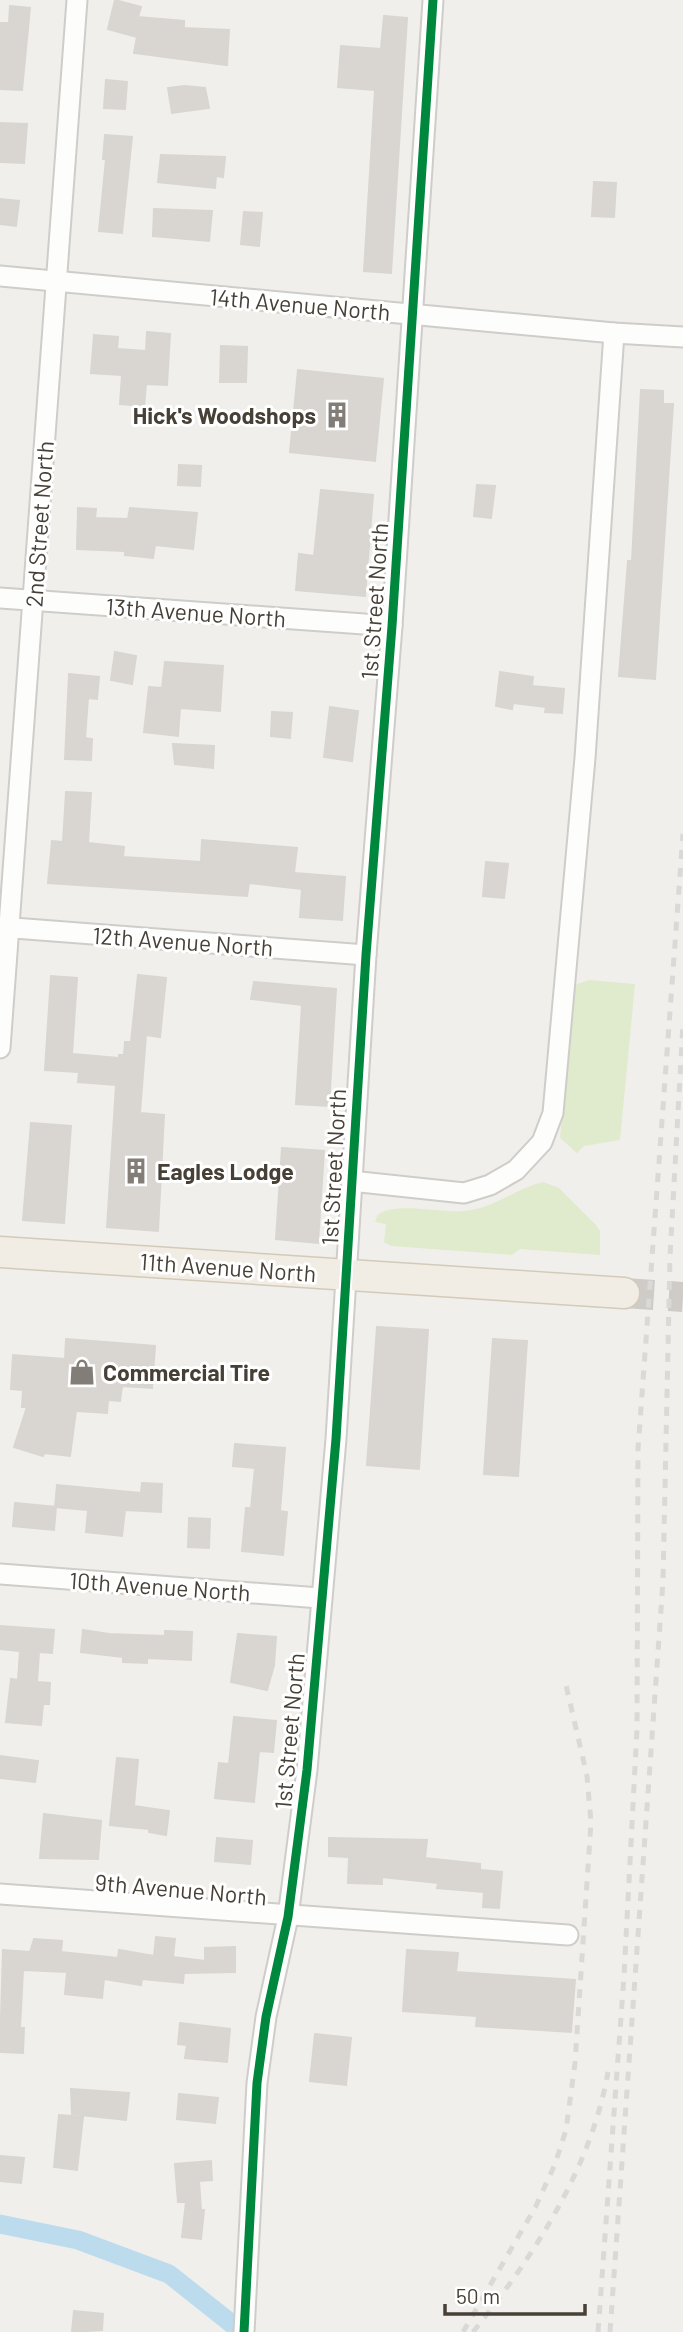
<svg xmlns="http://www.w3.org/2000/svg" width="683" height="2332" viewBox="0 0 683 2332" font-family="Barlow,sans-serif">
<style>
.green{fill:#dfebcc}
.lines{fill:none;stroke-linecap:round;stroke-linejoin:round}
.canal{stroke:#bcdcee;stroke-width:19}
.building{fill:#d9d6d2;stroke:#d9d6d1;stroke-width:2}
.primary-tunnel{stroke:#cfccc8;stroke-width:30;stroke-dasharray:30 15;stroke-linecap:butt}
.street-casing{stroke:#cfcdc9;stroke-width:23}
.primary-casing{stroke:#d3cab9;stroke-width:33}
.street{stroke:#fdfdfc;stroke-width:19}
.primary{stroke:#f1ece4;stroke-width:30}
.rail{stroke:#d9d9d8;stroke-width:5;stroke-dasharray:9 9;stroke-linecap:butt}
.cycleway-casing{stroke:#fff;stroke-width:13}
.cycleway{stroke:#00873e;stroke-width:9}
.labels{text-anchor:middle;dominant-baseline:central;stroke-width:6;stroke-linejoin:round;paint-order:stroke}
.street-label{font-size:23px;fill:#474037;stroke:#fff}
.poi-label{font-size:23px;font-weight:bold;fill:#474037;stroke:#fff;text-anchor:start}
</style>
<rect width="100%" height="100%" fill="#f1efec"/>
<g class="green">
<polygon points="589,980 635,984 620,1140 584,1146 577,1153 560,1138 574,985"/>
<path d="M 543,1182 L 559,1188 L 596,1225 L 600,1231 L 600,1255 L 520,1249 L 512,1255 L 391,1246 L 384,1242 L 386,1224 L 375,1222 L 377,1216 C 392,1201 440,1213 462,1211 C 492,1210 514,1189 543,1182 Z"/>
</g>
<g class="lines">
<polyline class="canal" points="0,2224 78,2240 169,2274 242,2332"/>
</g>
<g class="building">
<polygon points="115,0 141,7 138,17 184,21 184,28 229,30 227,65 134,53 137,37 108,29"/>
<polygon points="10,6 30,8 22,90 0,89 0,23 9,23"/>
<polygon points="384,16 407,18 391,273 364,271 375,90 338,87 341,46 381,49"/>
<polygon points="106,80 127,82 125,109 104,108"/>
<polygon points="184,86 205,88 209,108 172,113 168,88"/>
<polygon points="0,123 27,124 24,163 0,162"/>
<polygon points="105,135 132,137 122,233 99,231 106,159 103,159"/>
<polygon points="161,155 225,157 223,177 216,176 215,188 158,182"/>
<polygon points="594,182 616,183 614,217 592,216"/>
<polygon points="0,199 19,201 16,226 0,224"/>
<polygon points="154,209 212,211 209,241 153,236"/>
<polygon points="244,212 262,213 259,246 241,244"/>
<polygon points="147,332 170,334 167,385 146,384 144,406 120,404 122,375 91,373 94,335 118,337 117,349 146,351"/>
<polygon points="221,346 247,347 246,382 220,382"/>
<polygon points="298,370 383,379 375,461 290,452"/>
<polygon points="641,390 663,391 663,404 673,404 655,679 619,676 628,561 632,561"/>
<polygon points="179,465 201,466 200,486 178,485"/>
<polygon points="477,485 495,486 491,518 474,516"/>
<polygon points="321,490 373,495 365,596 296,590 299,554 314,556"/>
<polygon points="78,508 96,509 95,518 128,519 130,508 197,513 193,549 155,545 153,558 125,555 125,551 77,549"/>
<polygon points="115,652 136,656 132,684 111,680"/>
<polygon points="165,662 223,666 220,711 180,708 178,736 144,732 149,687 162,688"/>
<polygon points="500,672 533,677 532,686 564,689 562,713 545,712 546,707 513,703 512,709 496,706"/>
<polygon points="69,674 99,677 97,699 88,698 85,738 92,739 91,760 65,759"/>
<polygon points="330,707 358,711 352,761 324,757"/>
<polygon points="272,712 292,713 290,738 271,736"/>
<polygon points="173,744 214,746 213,768 175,764"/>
<polygon points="66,792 91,793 88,843 124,847 123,857 201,862 202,840 297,848 294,873 345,877 342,920 300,917 302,889 249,883 247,896 48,883 52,841 63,842"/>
<polygon points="486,862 508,864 504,898 483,896"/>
<polygon points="138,975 166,978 160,1037 146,1035 140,1113 164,1115 158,1231 107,1227 116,1085 78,1082 79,1072 45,1070 51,976 77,978 72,1054 119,1058 119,1055 124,1055 125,1042 131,1042"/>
<polygon points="254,982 336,989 329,1106 296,1104 302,1005 251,999"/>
<polygon points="31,1123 71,1126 64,1223 23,1220"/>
<polygon points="282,1148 324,1151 318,1243 276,1239"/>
<polygon points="377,1327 428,1330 419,1469 367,1465"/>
<polygon points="66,1339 155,1346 152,1388 122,1386 120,1401 108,1400 107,1413 76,1411 70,1456 44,1453 43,1456 14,1447 27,1407 22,1407 23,1390 11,1389 13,1355 65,1359"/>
<polygon points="493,1339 527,1341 518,1476 484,1474"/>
<polygon points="235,1444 285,1448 280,1511 287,1512 283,1555 242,1551 246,1508 251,1508 255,1468 233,1466"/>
<polygon points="142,1483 162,1484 161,1512 125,1510 122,1536 86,1532 88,1510 55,1507 57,1485 141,1493"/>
<polygon points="15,1503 56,1507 54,1530 13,1526"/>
<polygon points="189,1518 210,1519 209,1548 188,1547"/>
<polygon points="0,1626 54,1630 52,1653 39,1652 37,1682 50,1683 49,1704 43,1704 41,1725 6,1722 11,1679 18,1680 20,1651 0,1649"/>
<polygon points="83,1630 109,1634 165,1636 165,1631 192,1632 191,1660 147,1658 147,1663 123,1662 123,1657 81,1652"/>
<polygon points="238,1634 276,1637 274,1665 267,1690 231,1682"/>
<polygon points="234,1717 276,1721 273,1752 259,1751 254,1802 215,1798 219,1763 229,1764"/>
<polygon points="0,1756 38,1761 35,1782 0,1778"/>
<polygon points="117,1758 138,1760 134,1806 169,1811 166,1835 149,1832 149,1829 110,1825"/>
<polygon points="44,1814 101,1821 98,1859 40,1858"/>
<polygon points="217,1838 252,1841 250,1864 215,1861"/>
<polygon points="329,1838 427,1840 425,1858 480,1864 480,1870 502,1872 499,1908 483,1907 484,1892 437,1888 438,1883 382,1877 382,1884 348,1883 349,1857 329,1856"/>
<polygon points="156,1937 175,1939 173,1957 205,1961 205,1948 235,1947 235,1972 184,1973 183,1983 142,1979 141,1985 104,1979 102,1998 65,1994 67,1972 23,1970 20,2028 24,2028 23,2053 0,2052 3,1950 30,1952 34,1939 62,1941 61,1952 118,1958 119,1950 154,1956"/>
<polygon points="407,1950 458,1953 456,1972 575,1980 571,2032 476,2026 477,2016 403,2011"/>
<polygon points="180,2023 230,2029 227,2062 185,2058 187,2045 178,2044"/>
<polygon points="315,2034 351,2038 346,2085 310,2081"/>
<polygon points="71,2089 129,2093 126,2120 72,2114"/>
<polygon points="179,2094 218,2098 215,2123 177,2119"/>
<polygon points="59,2115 83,2117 77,2170 54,2167"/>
<polygon points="0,2156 24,2158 21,2183 0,2181"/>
<polygon points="211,2161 212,2180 199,2181 201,2210 204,2210 201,2239 182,2237 186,2202 178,2202 175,2164"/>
<polygon points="74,2311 103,2314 102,2330 72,2332"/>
</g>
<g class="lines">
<polyline class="primary-tunnel" points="624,1293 683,1297"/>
<g class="street-casing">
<g id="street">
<polyline points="0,276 614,333 683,337"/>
<polyline points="0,598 392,626"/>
<polyline points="0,927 366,955"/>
<polyline points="0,1048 77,0"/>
<polyline points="351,1181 464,1193 490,1185 516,1170 542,1142 553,1113 585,758 614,333"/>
<polyline points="0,1574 320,1598"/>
<polyline points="0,1894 568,1935"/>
<polyline points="244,2332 257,2083 266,2017 288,1917 307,1770 336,1439 366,955 392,626 433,0"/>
</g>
</g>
<g class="primary-casing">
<polyline id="primary" points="0,1252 624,1293"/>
</g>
<use href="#street" class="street"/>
<use href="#primary" class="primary"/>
<g class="rail">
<polyline points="463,2332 536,2206 555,2164 566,2130 575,2063 591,1822 587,1776 566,1685"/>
<path d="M 473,2332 C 533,2257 591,2169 608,2072"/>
<polyline points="598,2332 624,1976 637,1729 638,1449 683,834"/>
<polyline points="610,2332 663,1581 670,1256 683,1023"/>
</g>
<g class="cycleway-casing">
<polyline id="cycleway" points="244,2332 257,2083 266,2017 288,1917 307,1770 336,1439 366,955 392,626 433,0"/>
</g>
<use href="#cycleway" class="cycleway"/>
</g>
<defs>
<g id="building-bare" transform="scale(2.1)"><path d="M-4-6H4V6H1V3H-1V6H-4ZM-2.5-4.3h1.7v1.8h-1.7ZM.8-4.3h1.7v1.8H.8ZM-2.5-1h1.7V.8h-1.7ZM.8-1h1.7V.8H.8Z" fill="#827d76" stroke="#fff" stroke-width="2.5" paint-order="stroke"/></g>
<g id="shop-bare" transform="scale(2.1)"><path d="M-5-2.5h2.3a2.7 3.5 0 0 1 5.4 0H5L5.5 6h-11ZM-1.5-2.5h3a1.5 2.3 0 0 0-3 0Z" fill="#827d76" stroke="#fff" stroke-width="2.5" paint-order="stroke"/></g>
</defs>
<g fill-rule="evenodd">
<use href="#building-bare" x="337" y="415"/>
<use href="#building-bare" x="136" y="1171"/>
<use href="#shop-bare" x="82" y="1372"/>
</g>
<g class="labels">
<g class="street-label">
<text transform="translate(300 304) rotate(5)">14th Avenue North</text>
<text transform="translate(39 524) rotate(-86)">2nd Street North</text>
<text transform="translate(374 601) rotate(-86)">1st Street North</text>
<text transform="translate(196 612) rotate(4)">13th Avenue North</text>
<text transform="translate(183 941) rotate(4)">12th Avenue North</text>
<text transform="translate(333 1167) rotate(-87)">1st Street North</text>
<text transform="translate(228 1267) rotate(4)">11th Avenue North</text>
<text transform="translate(160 1586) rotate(4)">10th Avenue North</text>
<text transform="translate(289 1731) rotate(-85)">1st Street North</text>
<text transform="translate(181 1889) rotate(5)">9th Avenue North</text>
</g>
<g class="poi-label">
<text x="316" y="415" text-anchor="end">Hick's Woodshops</text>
<text x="157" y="1171">Eagles Lodge</text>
<text x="103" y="1372">Commercial Tire</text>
</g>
</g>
<path d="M445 2304v10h140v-10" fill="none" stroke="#474037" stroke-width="3.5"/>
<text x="456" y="2304" font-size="21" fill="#474037" stroke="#ffffff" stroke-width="5" paint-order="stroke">50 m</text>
</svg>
